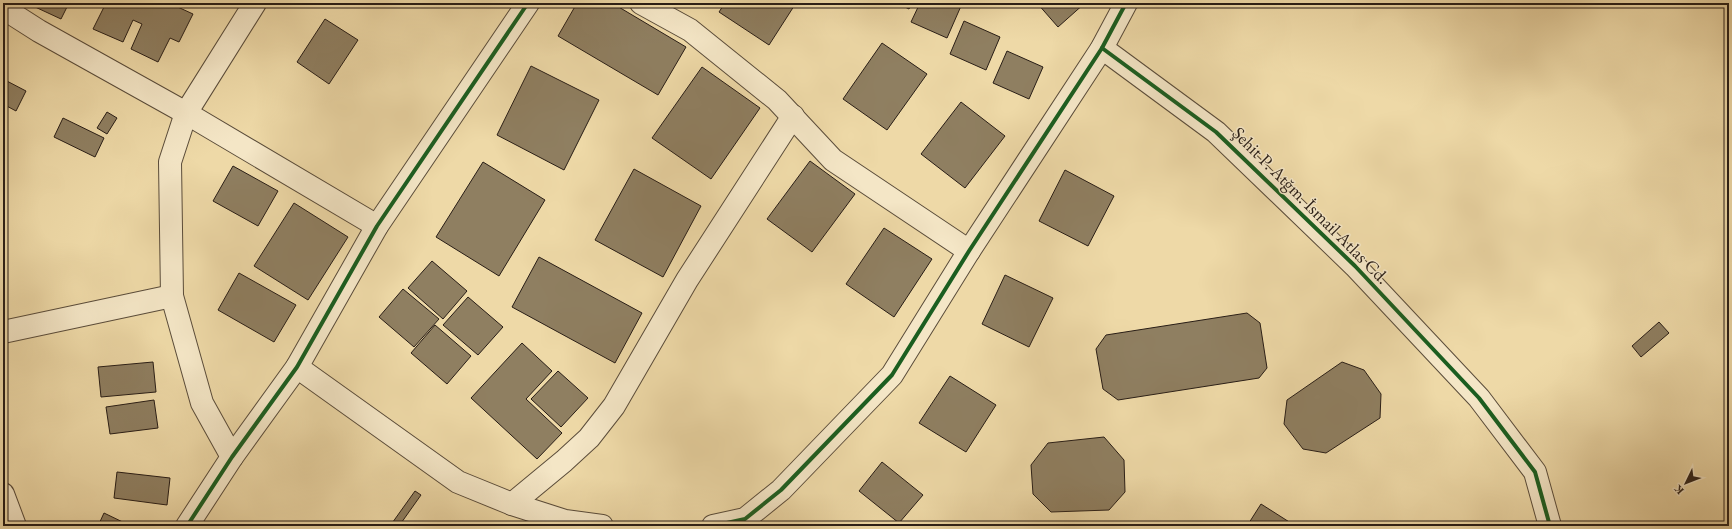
<svg xmlns="http://www.w3.org/2000/svg" width="1732" height="529" viewBox="0 0 1732 529" font-family="'EB Garamond',serif">
<style>
.building{fill:#8f7f61;stroke:#281d16}
.lines{fill:none;stroke-linecap:round;stroke-linejoin:round}
.street-casing{stroke:#5a4c3a;stroke-width:24}
.street{stroke:#f4e6c6;stroke-width:22}
.cycleway-casing{stroke:#f4e6c6;stroke-width:6}
.cycleway{stroke:#1b5e20;stroke-width:4}
.labels{text-anchor:middle;dominant-baseline:central;stroke-width:3;stroke-linejoin:round;paint-order:stroke}
.street-label{font-size:18px;fill:#281d16;stroke:#f4e6c6}
</style>
<rect width="100%" height="100%" fill="#eed9a7"/>
<filter id="stains"><feTurbulence type="fractalNoise" baseFrequency=".005" numOctaves="4"/><feColorMatrix values="0 0 0 0 .2 0 0 0 0 .09 0 0 0 0 .02 0 0 0 .5 -.17"/></filter>
<radialGradient id="worn" r=".72"><stop offset=".6" stop-color="#630" stop-opacity="0"/><stop offset="1" stop-color="#630" stop-opacity=".3"/></radialGradient>
<g class="building">
<polygon points="34,3 69,3 61,19 33,6"/>
<polygon points="99,3 169,3 193,14 179,42 170,38 158,62 131,49 142,24 133,20 123,42 93,29 104,7"/>
<polygon points="577,3 612,3 686,47 658,95 558,36"/>
<polygon points="725,3 796,3 769,45 719,12"/>
<polygon points="897,3 912,3 909,9"/>
<polygon points="920,3 955,3 961,6 947,38 911,22"/>
<polygon points="1037,3 1085,3 1058,27"/>
<polygon points="325,19 358,40 329,84 297,62"/>
<polygon points="964,21 1000,37 986,70 950,54"/>
<polygon points="882,43 927,74 887,130 843,99"/>
<polygon points="1007,51 1043,67 1029,99 993,83"/>
<polygon points="531,66 599,100 564,170 497,135"/>
<polygon points="702,67 760,108 711,179 652,138"/>
<polygon points="3,79 26,91 16,111 3,104"/>
<polygon points="961,102 1005,136 965,188 921,154"/>
<polygon points="107,112 117,118 107,134 97,128"/>
<polygon points="63,118 104,138 95,157 54,137"/>
<polygon points="810,161 855,194 812,252 767,219"/>
<polygon points="483,162 545,200 499,276 436,237"/>
<polygon points="233,166 278,191 258,226 213,201"/>
<polygon points="634,169 701,206 663,277 595,240"/>
<polygon points="1065,170 1114,196 1088,246 1039,221"/>
<polygon points="294,203 348,237 308,300 254,266"/>
<polygon points="884,228 932,259 894,317 846,284"/>
<polygon points="539,257 642,313 615,363 512,307"/>
<polygon points="432,261 467,291 443,319 408,288"/>
<polygon points="239,273 296,305 274,342 218,310"/>
<polygon points="1005,275 1053,298 1029,347 982,324"/>
<polygon points="403,289 439,319 414,347 379,317"/>
<polygon points="468,297 503,327 478,355 443,325"/>
<polygon points="1247,313 1260,323 1267,368 1259,378 1118,400 1103,389 1096,349 1106,335"/>
<polygon points="1659,322 1669,333 1641,357 1632,346"/>
<polygon points="435,325 471,356 447,384 411,353"/>
<polygon points="522,343 552,371 526,399 562,433 537,459 471,398"/>
<polygon points="153,362 156,392 101,397 98,367"/>
<polygon points="1342,362 1364,370 1381,394 1380,418 1326,453 1303,449 1284,424 1287,400"/>
<polygon points="558,371 588,398 561,427 531,399"/>
<polygon points="950,376 996,405 966,452 919,423"/>
<polygon points="154,400 158,428 110,434 106,407"/>
<polygon points="1104,437 1124,460 1125,492 1109,510 1051,512 1033,494 1031,465 1048,443"/>
<polygon points="882,462 923,495 899,523 859,491"/>
<polygon points="117,472 170,478 167,505 114,498"/>
<polygon points="415,491 421,495 399,526 390,526"/>
<polygon points="1261,504 1294,525 1293,526 1247,526"/>
<polygon points="104,513 131,526 98,526"/>
</g>
<g class="lines">
<g class="street-casing">
<g id="street">
<polyline points="641,3 690,30 777,100 833,160 969,251"/>
<polyline points="3,8 39,31 186,113 377,226"/>
<polyline points="1102,48 1216,132 1355,266 1479,398 1535,472 1550,526"/>
<polyline points="3,332 172,296"/>
<polyline points="297,367 458,482 512,504 565,521 602,526"/>
<polyline points="232,457 202,403 172,296 170,162 186,113 255,3"/>
<polyline points="3,494 15,526"/>
<polyline points="512,504 564,461 589,438 614,406 687,280 793,116"/>
<polyline points="187,526 232,457 297,367 377,226 528,3"/>
<polyline points="713,526 745,519 781,490 892,375 969,251 1102,48 1126,3"/>
</g>
</g>
<use href="#street" class="street"/>
<g class="cycleway-casing">
<g id="cycleway">
<polyline points="1102,48 1216,132 1355,266 1479,398 1535,472 1550,526"/>
<polyline points="187,526 232,457 297,367 377,226 528,3"/>
<polyline points="713,526 745,519 781,490 892,375 969,251 1102,48 1126,3"/>
</g>
</g>
<use href="#cycleway" class="cycleway"/>
</g>
<g class="labels">
<g class="street-label">
<text transform="translate(1311 205) rotate(45)">Şehit P. Atğm. İsmail Atlas Cd.</text>
</g>
</g>
<rect width="1732" height="529" fill="none" stroke="#eed9a7" stroke-width="16"/>
<rect x="4" y="4" width="1724" height="521" fill="none" stroke="#281d16" stroke-width="2"/>
<rect x="8" y="8" width="1716" height="513" fill="none" stroke="#281d16"/>
<g transform="translate(1686 483) rotate(227)" stroke="#f4e6c6" stroke-width="3" paint-order="stroke">
<path d="M0-3L7 15L0 10L-7 15Z" fill="#281d16"/>
<text y="-6" font-size="11" font-weight="bold" text-anchor="middle" fill="#281d16">K</text>
</g>
<rect width="100%" height="100%" filter="url(#stains)"/>
<rect width="100%" height="100%" fill="url(#worn)"/>
</svg>
